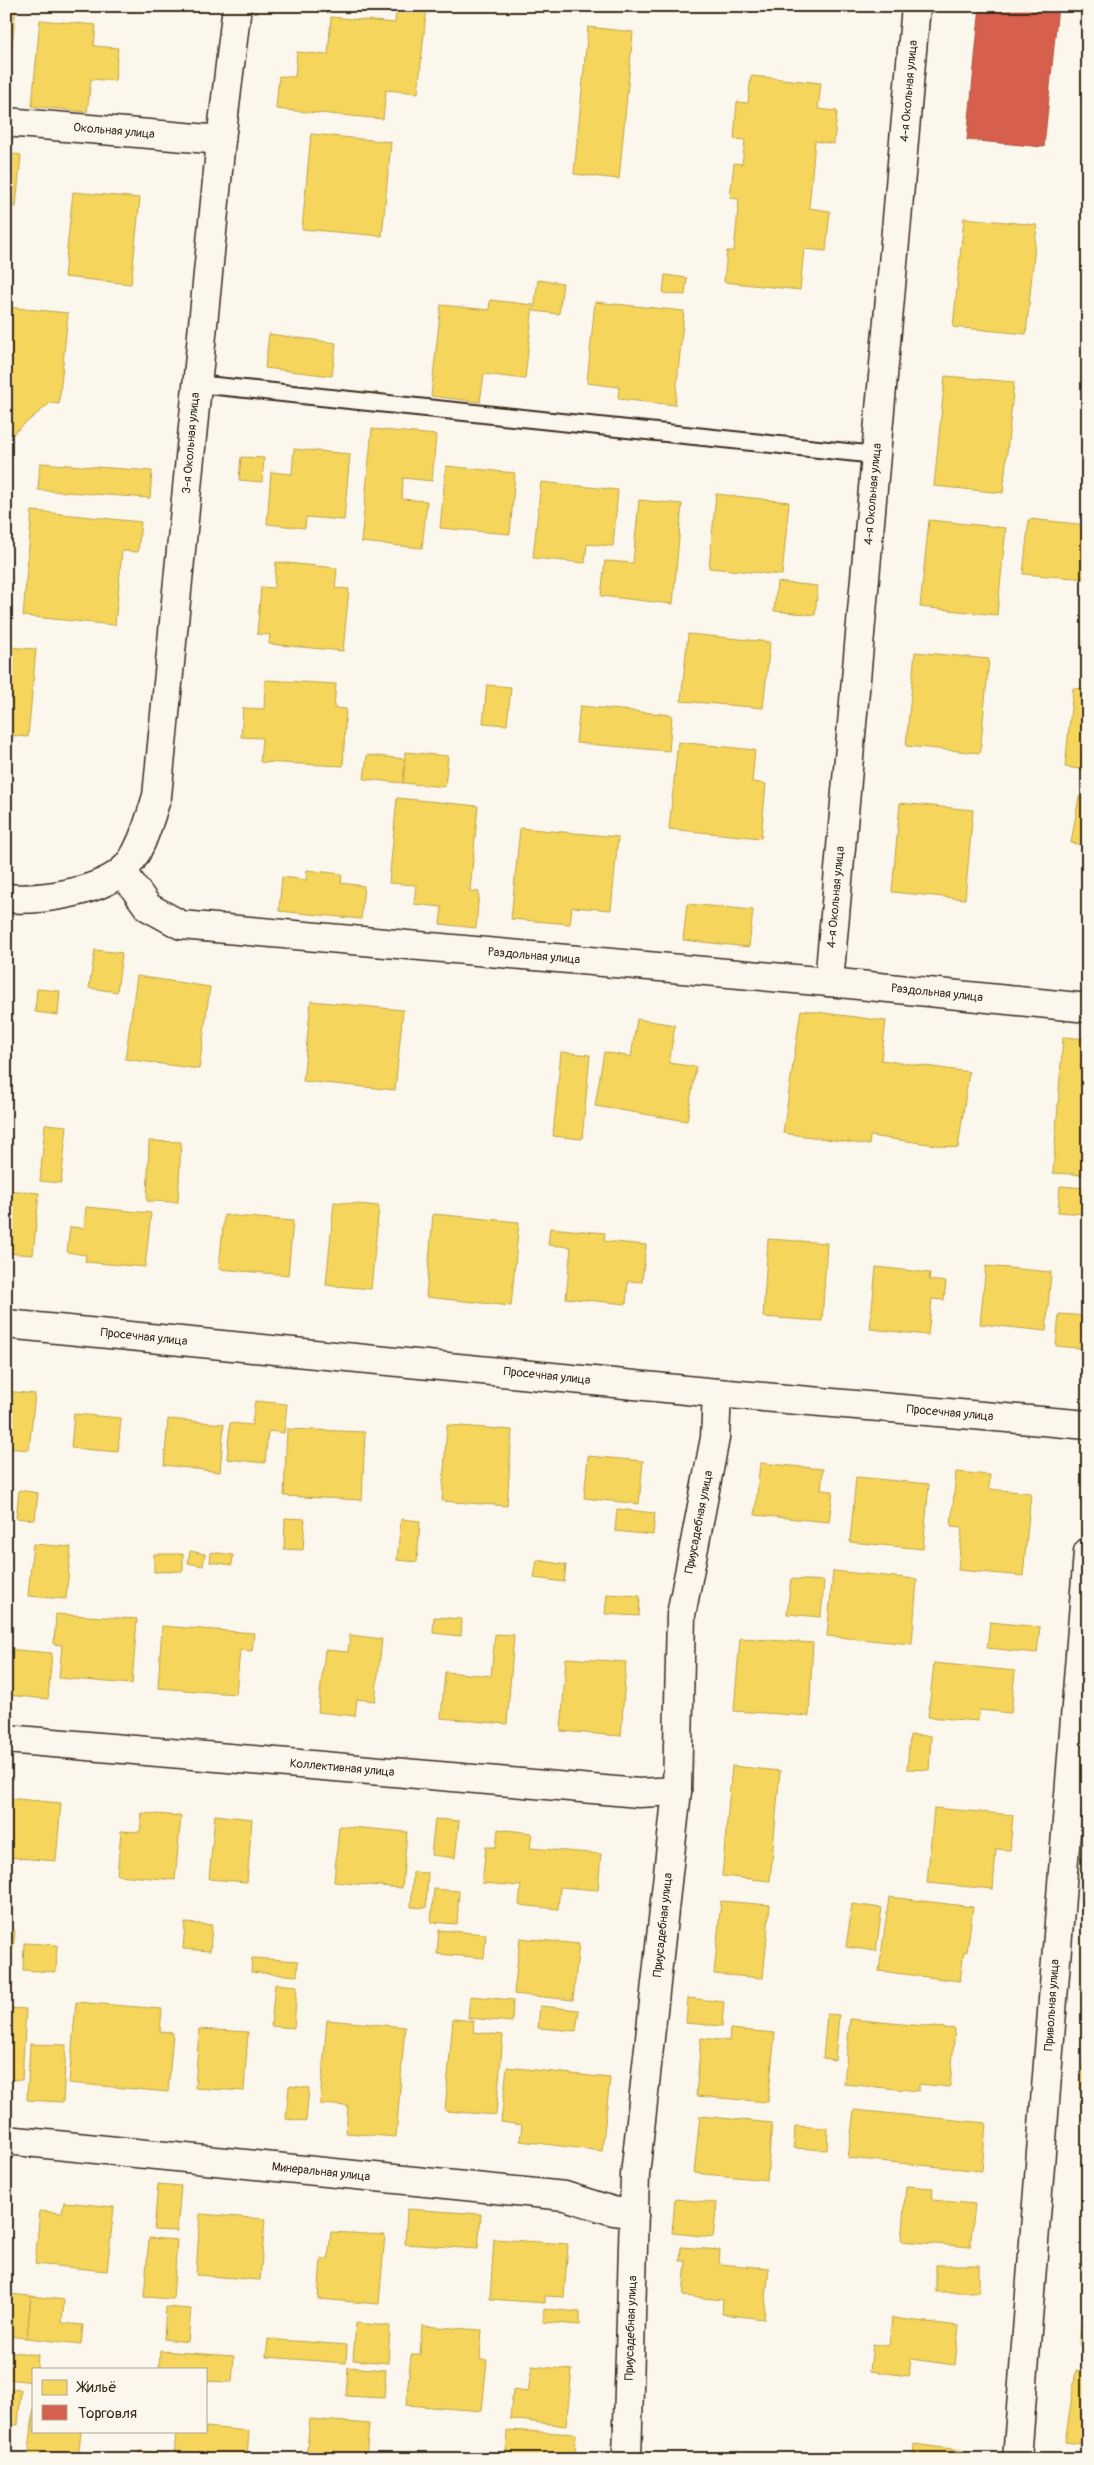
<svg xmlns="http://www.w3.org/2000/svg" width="1094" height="2465" viewBox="0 0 1094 2465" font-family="Pangolin,sans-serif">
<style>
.homes{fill:#f6d55c;stroke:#bea249}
.shops{fill:#d6604d;stroke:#a8503f}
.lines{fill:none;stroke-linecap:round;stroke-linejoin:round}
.lane-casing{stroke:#3b2a1e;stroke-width:20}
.street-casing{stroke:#3b2a1e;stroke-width:31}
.secondary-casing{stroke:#3b2a1e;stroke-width:31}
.lane{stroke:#fbf7ec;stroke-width:16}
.street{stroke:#fbf7ec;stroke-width:28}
.secondary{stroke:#fbf7ec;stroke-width:28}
.labels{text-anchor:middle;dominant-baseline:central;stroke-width:5;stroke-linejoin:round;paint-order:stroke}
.street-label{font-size:12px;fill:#3b2a1e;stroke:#fbf7ec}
</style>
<rect width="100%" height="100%" fill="#fbf7ec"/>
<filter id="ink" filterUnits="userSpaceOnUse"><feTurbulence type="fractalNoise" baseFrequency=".02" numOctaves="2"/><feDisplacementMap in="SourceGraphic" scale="10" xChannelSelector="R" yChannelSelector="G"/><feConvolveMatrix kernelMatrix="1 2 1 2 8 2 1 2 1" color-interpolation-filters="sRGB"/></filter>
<g filter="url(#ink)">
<g class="homes">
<polygon points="6,6 16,6 7,98 6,98"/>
<polygon points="396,11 426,13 418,93 386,90 383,119 276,109 279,76 295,77 297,52 328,55 331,17 395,23"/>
<polygon points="40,20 96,25 94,46 118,48 115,81 91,79 87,112 32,106"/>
<polygon points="588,27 633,32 619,179 574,174"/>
<polygon points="751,76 821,83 818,109 837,111 834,144 815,141 809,208 830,211 826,251 804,249 800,290 724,282 727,251 734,251 739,199 730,198 734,163 742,164 745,140 734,139 737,102 748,103"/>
<polygon points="311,134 391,142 382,236 302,229"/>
<polygon points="6,153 21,155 16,207 6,206"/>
<polygon points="73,192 140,198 131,284 64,277"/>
<polygon points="964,218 1037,225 1026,334 953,327"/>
<polygon points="665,275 687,278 685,295 663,293"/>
<polygon points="538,280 563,283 559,314 534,311"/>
<polygon points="490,300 533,305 525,379 484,374 480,402 431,396 441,305 489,310"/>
<polygon points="595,302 684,311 675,405 618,399 619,387 587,383"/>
<polygon points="6,307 68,313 59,404 50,403 10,436 6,435"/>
<polygon points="269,334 336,343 332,376 265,368"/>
<polygon points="945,376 1014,382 1003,493 934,486"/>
<polygon points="372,429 436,435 432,481 403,478 402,499 427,501 422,548 361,542"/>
<polygon points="294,449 350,454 344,520 306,517 305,528 267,524 271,472 292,474"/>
<polygon points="241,457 264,458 262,482 239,480"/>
<polygon points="40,463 152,471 150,498 38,490"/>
<polygon points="446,466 515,473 510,534 440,528"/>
<polygon points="541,482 618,490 613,546 587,544 585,563 533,558"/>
<polygon points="716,494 789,502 782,575 709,568"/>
<polygon points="639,500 682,504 673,604 601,596 605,561 633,563"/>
<polygon points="32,511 141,522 138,552 122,551 115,625 23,616"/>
<polygon points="1029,519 1088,525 1088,579 1023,574"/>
<polygon points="929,520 1006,528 997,615 920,607"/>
<polygon points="276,562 337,568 335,588 349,589 343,651 269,644 270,635 257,634 261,587 274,588"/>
<polygon points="777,582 818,586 815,615 774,611"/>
<polygon points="1088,607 1088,653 1083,652"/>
<polygon points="688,634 770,642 763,708 681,701"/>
<polygon points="6,647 36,649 28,737 6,735"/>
<polygon points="915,652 989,659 980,753 906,746"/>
<polygon points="265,680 336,684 334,708 346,709 343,766 260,762 262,738 241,737 243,708 264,709"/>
<polygon points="487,685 511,687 507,725 483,723"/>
<polygon points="1073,688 1088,690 1088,770 1065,767"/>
<polygon points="580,706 672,715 669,751 576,743"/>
<polygon points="678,742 755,750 752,782 766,784 761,838 669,829"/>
<polygon points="405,752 448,756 445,787 403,783"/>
<polygon points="367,755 405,759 403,783 364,779"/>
<polygon points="1079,797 1088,799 1088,846 1071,843"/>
<polygon points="397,798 478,806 470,891 479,892 476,928 440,924 442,907 414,904 416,885 389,883"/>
<polygon points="900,803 973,810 965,899 892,892"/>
<polygon points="520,828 618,837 611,910 572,907 570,924 511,919"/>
<polygon points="307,870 342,874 341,883 364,886 361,919 279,911 282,877 306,880"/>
<polygon points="687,904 753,910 749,947 683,940"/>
<polygon points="95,950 122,953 117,992 89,988"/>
<polygon points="137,976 210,987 199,1069 125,1059"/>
<polygon points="37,989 60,991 58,1015 35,1012"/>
<polygon points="311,1001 403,1010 395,1090 303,1081"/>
<polygon points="801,1010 886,1021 881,1060 969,1072 958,1148 870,1136 869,1145 783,1133"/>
<polygon points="637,1019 675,1025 669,1063 696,1067 687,1121 595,1106 604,1052 631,1057"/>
<polygon points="1063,1037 1088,1039 1088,1175 1053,1173"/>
<polygon points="561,1052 590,1055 582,1139 553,1136"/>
<polygon points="45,1124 67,1126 61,1183 40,1181"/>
<polygon points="149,1141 181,1142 178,1202 147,1201"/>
<polygon points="1060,1186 1087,1188 1085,1214 1058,1212"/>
<polygon points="6,1190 39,1193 33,1255 6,1253"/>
<polygon points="334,1202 379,1206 371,1289 326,1285"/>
<polygon points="86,1207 151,1213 145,1267 85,1262 86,1255 67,1252 70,1227 84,1228"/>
<polygon points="433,1214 519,1222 511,1306 426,1297"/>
<polygon points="224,1215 293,1221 288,1275 219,1269"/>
<polygon points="550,1228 605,1233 604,1241 646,1245 642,1282 628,1281 626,1304 566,1298 571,1247 548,1245"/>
<polygon points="768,1239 827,1243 822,1321 763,1317"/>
<polygon points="986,1266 1051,1272 1046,1331 980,1324"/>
<polygon points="876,1267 930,1273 929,1280 946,1282 944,1300 932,1299 928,1335 870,1329"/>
<polygon points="1059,1314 1088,1316 1088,1349 1056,1346"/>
<polygon points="6,1391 35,1394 29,1450 6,1448"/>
<polygon points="255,1401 287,1404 284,1433 268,1431 265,1463 227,1459 230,1423 252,1425"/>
<polygon points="74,1414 121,1418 118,1452 71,1448"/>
<polygon points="168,1419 224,1424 220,1472 164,1465"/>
<polygon points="447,1425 512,1430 507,1506 442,1501"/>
<polygon points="287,1429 365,1432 362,1500 284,1496"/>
<polygon points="588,1456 643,1461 639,1504 584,1498"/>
<polygon points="760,1463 823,1469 821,1490 833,1491 829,1522 755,1515"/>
<polygon points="956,1472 990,1475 989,1489 1031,1493 1023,1576 958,1570 962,1527 951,1526"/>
<polygon points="856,1477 929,1484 923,1549 850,1542"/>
<polygon points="19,1490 38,1493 35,1520 16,1518"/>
<polygon points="617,1509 655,1513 653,1535 615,1531"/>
<polygon points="285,1518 305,1519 303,1550 284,1549"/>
<polygon points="401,1519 420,1521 417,1562 397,1560"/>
<polygon points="33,1544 71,1547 66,1599 28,1596"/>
<polygon points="190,1551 205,1554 203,1566 188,1563"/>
<polygon points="211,1552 233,1555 232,1565 210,1562"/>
<polygon points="154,1554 183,1554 183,1571 154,1572"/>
<polygon points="537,1560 566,1565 564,1582 534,1578"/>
<polygon points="833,1571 917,1579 912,1644 827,1636"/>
<polygon points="791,1579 824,1581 821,1617 787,1614"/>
<polygon points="607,1594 640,1596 639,1616 605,1614"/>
<polygon points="56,1614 137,1619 132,1684 59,1678 62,1645 54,1644"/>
<polygon points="434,1617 462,1619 461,1636 433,1633"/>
<polygon points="990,1622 1040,1627 1037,1653 987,1648"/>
<polygon points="162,1626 254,1633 252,1651 240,1650 236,1694 158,1688"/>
<polygon points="495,1634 514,1635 507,1724 441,1718 445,1672 491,1676"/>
<polygon points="350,1635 382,1639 375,1701 357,1699 355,1716 318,1712 325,1650 348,1652"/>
<polygon points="740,1638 813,1643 809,1716 734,1711"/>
<polygon points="6,1649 52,1653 48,1699 6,1695"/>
<polygon points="566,1658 626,1662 621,1736 561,1731"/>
<polygon points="934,1663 1015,1671 1011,1713 979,1710 978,1721 928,1717"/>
<polygon points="910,1735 931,1736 929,1770 907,1769"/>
<polygon points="732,1766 780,1771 770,1881 722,1876"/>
<polygon points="6,1798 61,1803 56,1861 6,1857"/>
<polygon points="934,1808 1013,1815 1010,1850 996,1849 993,1889 927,1883"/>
<polygon points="142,1813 181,1816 175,1880 117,1875 121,1831 140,1832"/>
<polygon points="215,1815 252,1819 247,1882 209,1879"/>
<polygon points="435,1819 459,1821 455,1858 431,1855"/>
<polygon points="339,1826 407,1832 402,1888 334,1882"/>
<polygon points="498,1829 532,1833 530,1848 601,1854 598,1890 560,1887 558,1909 519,1905 521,1886 482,1883 486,1847 496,1847"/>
<polygon points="413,1872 428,1873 426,1908 411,1907"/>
<polygon points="434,1889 459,1891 457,1924 431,1922"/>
<polygon points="889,1897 973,1907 967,1952 964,1951 960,1981 879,1971"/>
<polygon points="721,1901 770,1905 763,1978 714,1974"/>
<polygon points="852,1904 882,1908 876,1951 846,1947"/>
<polygon points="185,1923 212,1925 210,1951 183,1949"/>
<polygon points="6,1930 15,1931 13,1950 6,1949"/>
<polygon points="439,1930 486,1934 484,1958 437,1954"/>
<polygon points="520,1938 579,1944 573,2000 514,1994"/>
<polygon points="24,1943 57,1945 56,1972 23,1970"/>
<polygon points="252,1958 298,1961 297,1976 251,1972"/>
<polygon points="275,1984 297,1986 294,2028 271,2026"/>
<polygon points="470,1996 513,2000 512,2022 468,2018"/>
<polygon points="688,1998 724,2002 722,2026 686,2023"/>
<polygon points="76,2002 162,2009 160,2032 173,2033 168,2092 69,2083"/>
<polygon points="540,2006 579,2010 576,2031 538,2028"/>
<polygon points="6,2008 26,2009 22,2080 6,2079"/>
<polygon points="827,2014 839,2015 835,2060 823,2058"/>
<polygon points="453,2019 474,2021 473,2032 503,2035 496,2115 445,2111"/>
<polygon points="850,2019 955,2029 950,2087 919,2084 919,2091 844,2084"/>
<polygon points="327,2020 405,2027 396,2137 346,2133 348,2106 320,2104"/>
<polygon points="1087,2023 1088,2023 1088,2093 1080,2092"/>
<polygon points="199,2029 248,2032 244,2091 195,2088"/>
<polygon points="730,2029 775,2033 768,2102 696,2096 701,2038 729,2041"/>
<polygon points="30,2044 66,2045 63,2102 27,2100"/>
<polygon points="507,2067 610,2078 602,2151 520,2141 522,2125 501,2122"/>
<polygon points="289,2086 309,2088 306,2121 286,2119"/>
<polygon points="854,2110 986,2123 982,2171 848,2158"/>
<polygon points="700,2116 772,2123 767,2180 694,2173"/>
<polygon points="795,2126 828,2128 827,2150 794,2148"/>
<polygon points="1088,2172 1088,2204 1085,2204"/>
<polygon points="158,2184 181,2186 177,2231 154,2230"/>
<polygon points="906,2186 933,2188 932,2200 975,2204 970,2247 901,2241"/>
<polygon points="675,2199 717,2203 713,2237 672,2233"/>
<polygon points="64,2202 114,2207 107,2271 35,2264 40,2211 62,2213"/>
<polygon points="407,2209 481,2214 478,2249 405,2244"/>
<polygon points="200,2214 265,2219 260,2280 196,2275"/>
<polygon points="331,2232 385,2235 379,2304 318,2299 321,2259 328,2259"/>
<polygon points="149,2238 177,2240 173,2299 144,2297"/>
<polygon points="494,2239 568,2244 564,2297 545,2296 545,2303 490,2299"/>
<polygon points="681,2247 720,2250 719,2264 769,2268 764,2319 722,2314 723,2300 683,2296 686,2261 680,2261"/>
<rect x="936" y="2265" width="43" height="27"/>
<polygon points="1086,2277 1088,2277 1088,2346 1079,2345"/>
<polygon points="8,2294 31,2296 27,2338 6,2336"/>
<polygon points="31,2296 64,2300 62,2323 83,2325 81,2344 27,2338"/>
<polygon points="166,2307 191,2309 188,2342 164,2339"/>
<polygon points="544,2309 580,2312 580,2325 543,2322"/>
<polygon points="892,2318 959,2326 955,2365 911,2359 909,2376 870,2371 873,2344 889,2346"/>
<polygon points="356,2323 390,2326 388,2363 353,2360"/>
<polygon points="422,2326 482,2330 480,2360 487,2360 482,2411 406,2405 411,2355 420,2355"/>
<polygon points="268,2339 347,2345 346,2363 266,2357"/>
<polygon points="6,2351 38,2355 37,2369 34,2369 34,2382 6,2379"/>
<polygon points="160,2351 234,2356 232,2382 206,2381 206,2369 159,2369"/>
<polygon points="532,2366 572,2370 566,2426 510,2419 513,2390 528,2392"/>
<polygon points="348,2367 386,2370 384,2398 346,2396"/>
<polygon points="1076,2370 1088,2372 1088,2445 1065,2442"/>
<polygon points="6,2388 21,2390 18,2425 6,2424"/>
<polygon points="34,2407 34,2431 81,2431 78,2459 28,2459"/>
<polygon points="310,2419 369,2424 366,2459 306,2459"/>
<polygon points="206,2427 249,2431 247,2459 174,2459 176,2431 206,2431"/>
<polygon points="507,2430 576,2434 575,2459 495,2459 495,2453 506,2454"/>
<polygon points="914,2444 966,2451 965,2459 913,2459"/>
<polygon points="139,2451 167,2453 167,2459 138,2459"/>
<polygon points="670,2457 694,2459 670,2459"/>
</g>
<polygon class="shops" points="980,6 1058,6 1044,147 967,140"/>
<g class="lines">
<g class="lane-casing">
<polyline id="lane" points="197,384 876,455"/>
</g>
<g class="street-casing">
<g id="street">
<polyline points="6,122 221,140"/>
<polyline points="122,871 148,907 181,925 829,982 1088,1008"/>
<polyline points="829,982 916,6"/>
<polyline points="6,1324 717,1393 1088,1425"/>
<polyline points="6,1739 639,1793 677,1791"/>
<polyline points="6,2140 565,2196 613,2211 634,2214"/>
<polyline points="627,2459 635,2175 677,1791 681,1615 715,1438 717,1393"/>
<polyline points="1017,2459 1088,1552"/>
</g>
</g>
<g class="secondary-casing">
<path id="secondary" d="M 6,898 C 39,901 94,893 121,872 C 140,857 150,818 157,796 L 221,140 L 237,6"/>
</g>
<use href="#lane" class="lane"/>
<use href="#street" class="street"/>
<use href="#secondary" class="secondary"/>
</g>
</g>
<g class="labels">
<g class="street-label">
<text transform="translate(909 91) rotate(-85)">4-я Окольная улица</text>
<text transform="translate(114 131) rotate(5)">Окольная улица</text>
<text transform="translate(191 443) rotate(-85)">3-я Окольная улица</text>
<text transform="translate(873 494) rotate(-85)">4-я Окольная улица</text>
<text transform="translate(836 897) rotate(-85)">4-я Окольная улица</text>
<text transform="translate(534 956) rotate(5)">Раздольная улица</text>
<text transform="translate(937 993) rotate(6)">Раздольная улица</text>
<text transform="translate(144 1337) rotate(6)">Просечная улица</text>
<text transform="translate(547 1376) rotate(6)">Просечная улица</text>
<text transform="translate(950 1413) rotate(5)">Просечная улица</text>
<text transform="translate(699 1522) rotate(-79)">Приусадебная улица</text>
<text transform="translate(342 1768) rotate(5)">Коллективная улица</text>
<text transform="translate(663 1925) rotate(-84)">Приусадебная улица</text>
<text transform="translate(1052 2005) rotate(-86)">Привольная улица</text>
<text transform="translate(321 2172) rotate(6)">Минеральная улица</text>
<text transform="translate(631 2328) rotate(-88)">Приусадебная улица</text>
</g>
</g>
<rect width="1094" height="2465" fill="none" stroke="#fbf7ec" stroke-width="25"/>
<rect x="12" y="12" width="1069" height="2440" fill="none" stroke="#3b2a1e" stroke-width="2" filter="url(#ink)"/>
<rect x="32" y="2368" width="175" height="65" fill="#fbf7ec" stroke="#aea59a"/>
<rect x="42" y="2380" width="25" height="15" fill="#f6d55c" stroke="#aea59a"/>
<text x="78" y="2392" font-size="15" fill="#3b2a1e">Жильё</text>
<rect x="42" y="2405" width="25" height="15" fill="#d6604d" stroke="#aea59a"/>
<text x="78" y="2418" font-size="15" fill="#3b2a1e">Торговля</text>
</svg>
